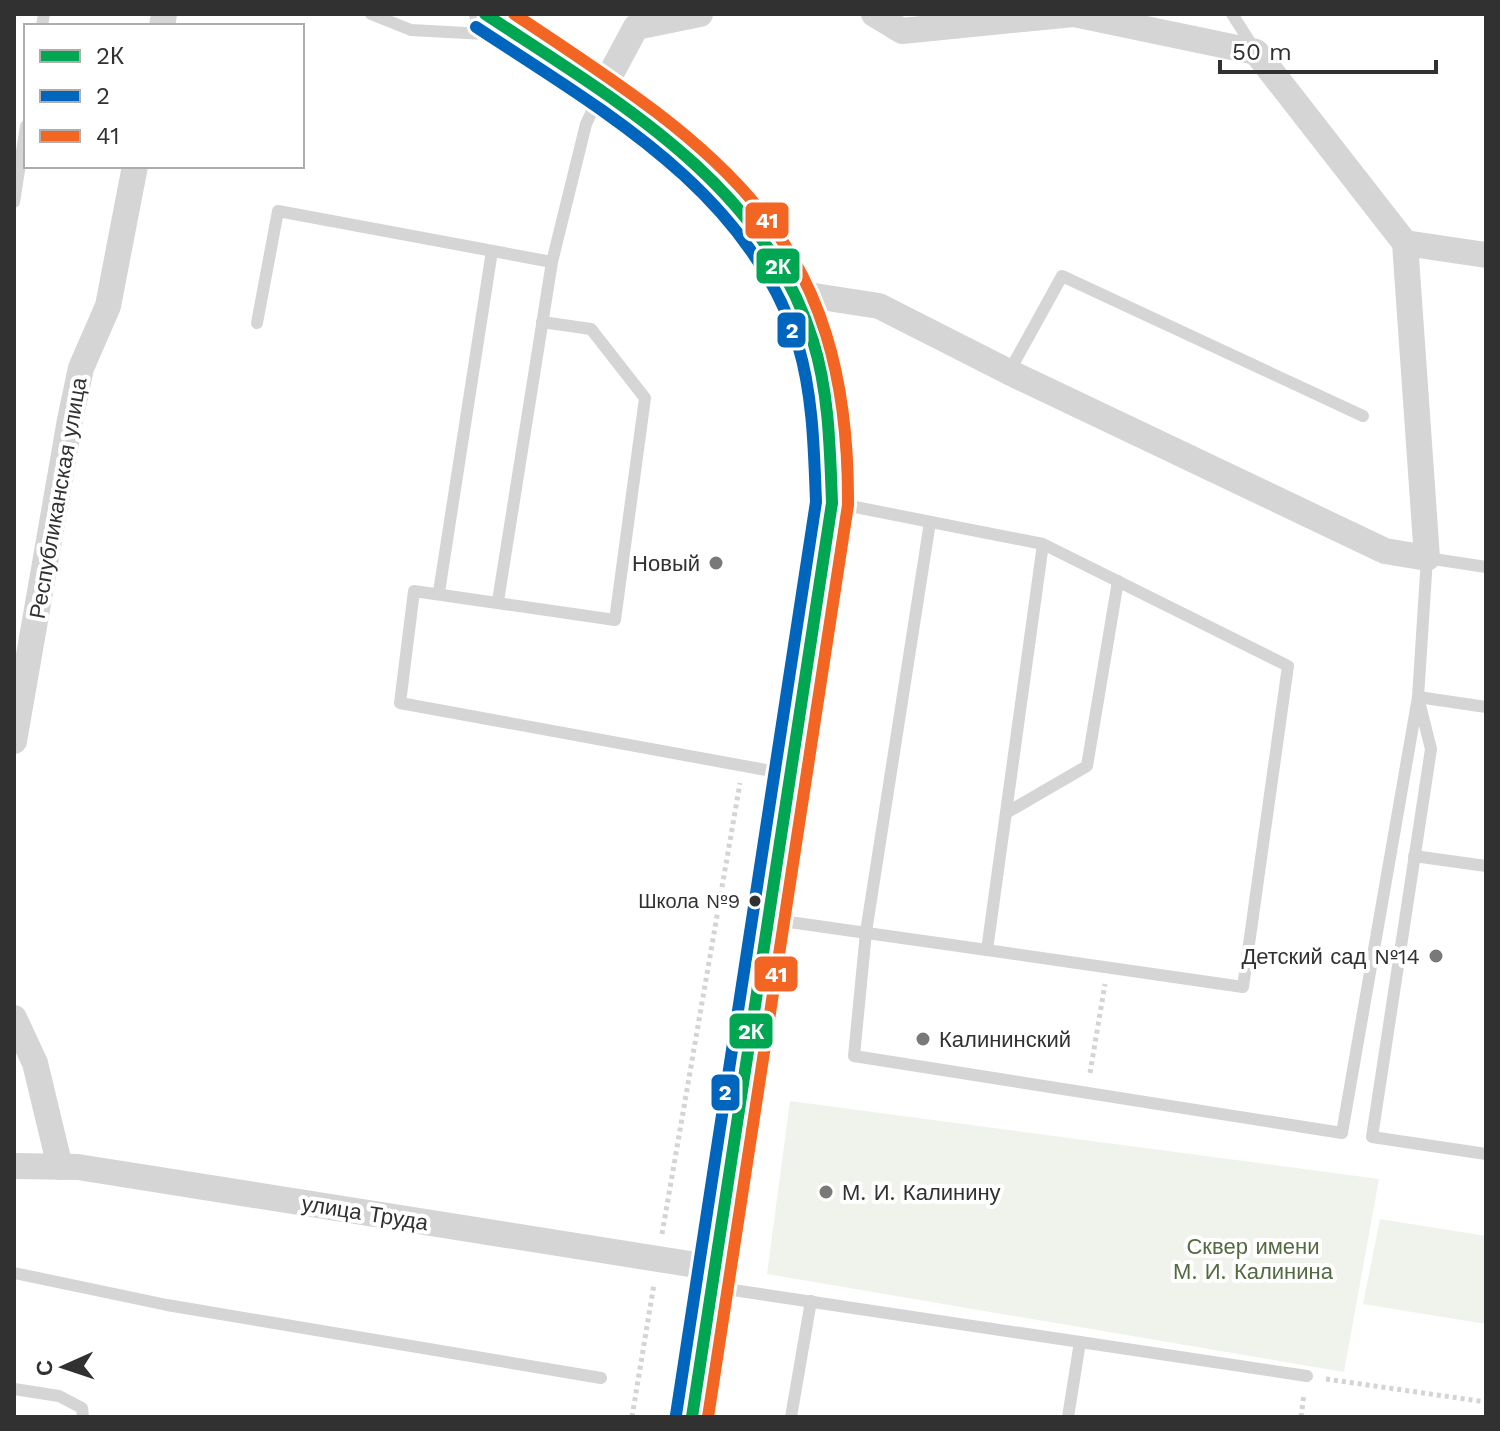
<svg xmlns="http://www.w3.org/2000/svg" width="1500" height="1431" viewBox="0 0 1500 1431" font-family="'Work Sans',sans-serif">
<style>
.green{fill:#f0f3ec}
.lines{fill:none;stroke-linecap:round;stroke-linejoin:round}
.path{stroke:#d4d4d4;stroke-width:5;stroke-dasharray:4 4;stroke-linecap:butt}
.service{stroke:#d5d5d5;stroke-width:12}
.minor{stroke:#d5d5d5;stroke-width:26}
.tertiary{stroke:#d5d5d5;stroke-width:32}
.bus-1-casing{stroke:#fff;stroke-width:18}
.bus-2-casing{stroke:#fff;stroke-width:18}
.bus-3-casing{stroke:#fff;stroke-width:18}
.bus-1{stroke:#00a651;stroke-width:12}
.bus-2{stroke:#0065bd;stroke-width:12}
.bus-3{stroke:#f26522;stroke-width:12}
.poi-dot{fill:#797979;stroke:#fff;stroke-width:3}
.bus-dot{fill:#313131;stroke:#fff;stroke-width:3}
.labels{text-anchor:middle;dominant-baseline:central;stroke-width:8;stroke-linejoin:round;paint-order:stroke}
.bus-label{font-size:20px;fill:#313131;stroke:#fff;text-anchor:end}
.street-label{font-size:22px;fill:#313131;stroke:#fff}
.poi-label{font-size:22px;fill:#313131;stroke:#fff;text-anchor:end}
.park-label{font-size:22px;fill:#526a40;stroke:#fff}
.line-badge{stroke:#fff;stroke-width:3}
.badge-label{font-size:22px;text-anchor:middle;font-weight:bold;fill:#fff}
</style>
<rect width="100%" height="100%" fill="#fff"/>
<g class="green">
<polygon points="790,1101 1379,1179 1344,1372 767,1274"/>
<polygon points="1380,1219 1486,1236 1486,1324 1363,1304"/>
</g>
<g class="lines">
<g class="path">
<polyline points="1090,1073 1105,984"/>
<polyline points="662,1234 740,783"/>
<polyline points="1326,1379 1486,1402"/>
<polyline points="632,1417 654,1284"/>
<polyline points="1301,1417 1304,1394"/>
</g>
<g class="service">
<polyline points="371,14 411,30 503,35"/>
<polyline points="1232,14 1255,50"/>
<polyline points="42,26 44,14"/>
<polyline points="14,202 26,126"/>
<polyline points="542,322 591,329 645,398 615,620 414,591 400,703 788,774"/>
<polyline points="257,323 278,211 552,262"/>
<polyline points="1009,372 1062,276 1363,416"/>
<polyline points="835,503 1043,544 1288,666 1243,987 987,950 1043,544"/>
<polyline points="930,522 866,932 854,1056 1342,1133 1418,697 1486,707"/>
<polyline points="1486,567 1427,558 1418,697 1431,749 1372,1137 1486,1154"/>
<polyline points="439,592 492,251"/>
<polyline points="498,601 552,262 586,124 601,92"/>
<polyline points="1006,813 1087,766 1118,581"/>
<polyline points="1414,856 1486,866"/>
<polyline points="768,919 987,950"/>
<polyline points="14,1273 167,1305 601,1378"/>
<polyline points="713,1287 1307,1376"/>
<polyline points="14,1389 59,1396 82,1408 83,1417"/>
<polyline points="791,1417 811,1301"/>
<polyline points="1068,1417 1080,1342"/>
</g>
<g class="minor">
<polyline points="162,26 164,14"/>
<polyline points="601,92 636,27 700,14"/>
<polyline points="1405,243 1486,255"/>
<polyline points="795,293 879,306 1009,372 1385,551 1427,558 1405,243 1256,52 1074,14 902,31 874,14"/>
<polyline points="14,741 70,420 81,368 108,306 135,166"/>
<polyline points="14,1018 35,1063 60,1167"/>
<polyline points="14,1166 78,1167 715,1268"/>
</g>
<path class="tertiary" d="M 485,14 C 608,97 772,185 813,341 C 827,394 830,448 832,503 L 692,1417"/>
<g class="bus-1-casing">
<path id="bus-1" d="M 485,14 C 614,99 764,183 813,341 C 829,392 830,449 832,503 L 692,1417"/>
</g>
<g class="bus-2-casing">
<path id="bus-2" d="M 476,27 C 602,110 750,192 798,345 C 813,395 814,450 816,502 L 676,1415"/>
</g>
<g class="bus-3-casing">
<path id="bus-3" d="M 514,14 C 720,150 850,234 848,505 L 708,1417"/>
</g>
<use href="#bus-1" class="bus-1"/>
<use href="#bus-2" class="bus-2"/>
<use href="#bus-3" class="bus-3"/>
</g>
<g class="poi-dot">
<circle cx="716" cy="563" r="8"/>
<circle cx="1436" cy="956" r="8"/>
<circle cx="923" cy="1039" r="8"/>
<circle cx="826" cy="1192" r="8"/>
</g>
<circle class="bus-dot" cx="755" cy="901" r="7"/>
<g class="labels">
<g class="bus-label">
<text x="740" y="901">Школа №9</text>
</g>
<g class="street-label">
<text transform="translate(58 498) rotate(-80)">Республиканская улица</text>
<text transform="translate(365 1213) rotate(9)">улица Труда</text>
</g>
<g class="poi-label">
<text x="700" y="563">Новый</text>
<text x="1420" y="956">Детский сад №14</text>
<text x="939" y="1039" text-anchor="start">Калининский</text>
<text x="842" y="1192" text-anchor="start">М. И. Калинину</text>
</g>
<g class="park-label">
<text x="1253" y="1246">Сквер имени<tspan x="1253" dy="25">М. И. Калинина</tspan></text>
</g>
</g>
<g class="line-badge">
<rect x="744" y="201" width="46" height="39" rx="8" fill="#f26522"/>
<rect x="755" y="247" width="46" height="38" rx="8" fill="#00a651"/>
<rect x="776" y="311" width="31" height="38" rx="8" fill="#0065bd"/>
<rect x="753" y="955" width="46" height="38" rx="8" fill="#f26522"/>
<rect x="728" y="1012" width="46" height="38" rx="8" fill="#00a651"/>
<rect x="710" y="1073" width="31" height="39" rx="8" fill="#0065bd"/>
</g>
<g class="badge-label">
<text x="767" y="228">41</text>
<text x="778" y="274">2К</text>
<text x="792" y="338">2</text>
<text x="776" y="982">41</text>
<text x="751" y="1039">2К</text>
<text x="725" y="1100">2</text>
</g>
<rect width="1500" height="1431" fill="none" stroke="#313131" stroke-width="32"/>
<rect x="24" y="24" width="280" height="144" fill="#ffffff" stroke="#adadad" stroke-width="2"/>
<rect x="40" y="50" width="40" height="12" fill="#00a651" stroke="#adadad" stroke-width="2"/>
<text x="96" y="64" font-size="24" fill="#313131">2К</text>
<rect x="40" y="90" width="40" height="12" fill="#0065bd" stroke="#adadad" stroke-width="2"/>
<text x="96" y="104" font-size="24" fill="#313131">2</text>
<rect x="40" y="130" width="40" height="12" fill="#f26522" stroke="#adadad" stroke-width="2"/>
<text x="96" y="144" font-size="24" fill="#313131">41</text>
<g transform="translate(64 1367) rotate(267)" stroke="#ffffff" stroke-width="6" paint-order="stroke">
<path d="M0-6L14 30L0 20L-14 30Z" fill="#313131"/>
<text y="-12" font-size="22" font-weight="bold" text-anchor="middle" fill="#313131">С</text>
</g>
<path d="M1220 60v12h216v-12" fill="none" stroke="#313131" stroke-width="4"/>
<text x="1232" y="60" font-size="24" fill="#313131" stroke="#ffffff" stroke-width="6" paint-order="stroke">50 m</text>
</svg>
